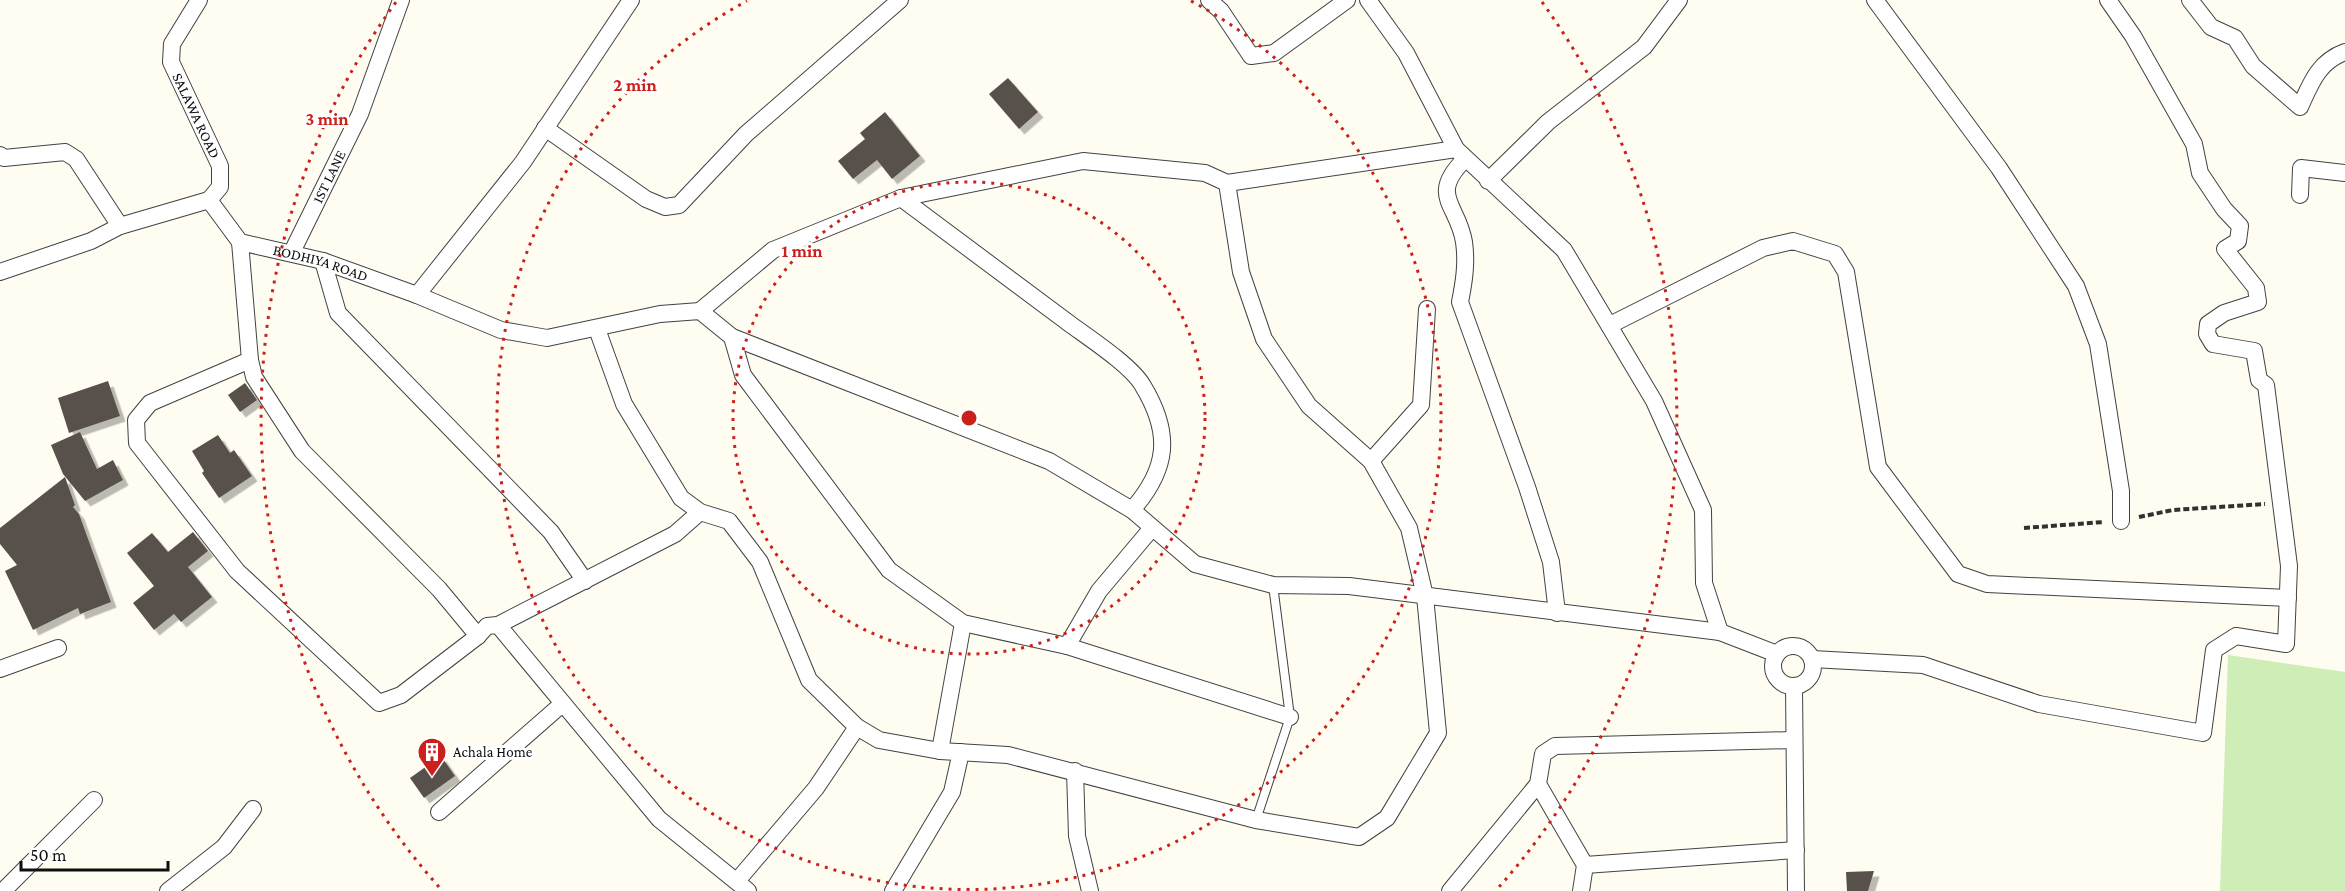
<svg xmlns="http://www.w3.org/2000/svg" width="2345" height="891" viewBox="0 0 2345 891" font-family="'Crimson Pro',serif">
<style>
.green{fill:#cfedb7}
.building{fill:#59514b;filter:url(#shadow)}
.lines{fill:none;stroke-linecap:round;stroke-linejoin:round}
.service-casing{stroke:#424242;stroke-width:10}
.minor-casing{stroke:#424242;stroke-width:18}
.path{stroke:#313131;stroke-width:4;stroke-dasharray:6 3;stroke-linecap:butt}
.service{stroke:#fff;stroke-width:8}
.minor{stroke:#fff;stroke-width:16}
.ring{fill:none;stroke:#ca211c;stroke-width:3;stroke-dasharray:3 6}
.labels{text-anchor:middle;dominant-baseline:central;stroke-width:6;stroke-linejoin:round;paint-order:stroke}
.street-label{font-size:15px;fill:#0f0f0f;stroke:#fff}
.poi-label{font-size:15px;fill:#0f0f0f;stroke:#fff;text-anchor:start}
.centre{fill:#ca211c;stroke:#fff;stroke-width:3}
.ring-label{font-size:18px;text-anchor:middle;font-weight:bold;fill:#ca211c;stroke:#fff;stroke-width:6;stroke-linejoin:round;paint-order:stroke}
</style>
<defs>
<filter id="shadow"><feDropShadow dx="5.5" dy="5.5" stdDeviation="0" flood-color="#0004"/></filter>
</defs>
<rect width="100%" height="100%" fill="#fffdf1"/>
<polygon class="green" points="2228,655 2345,672 2345,891 2220,891"/>
<g class="building">
<polygon points="1008,78 1038,112 1019,129 989,94"/>
<polygon points="885,112 920,156 892,179 877,160 853,179 838,161 865,139 860,133"/>
<polygon points="108,381 120,416 69,433 58,398"/>
<polygon points="245,383 257,400 240,412 228,395"/>
<polygon points="80,432 97,469 113,460 123,480 85,501 63,474 51,445"/>
<polygon points="218,435 230,453 234,450 252,476 219,498 202,473 204,471 192,451"/>
<polygon points="65,477 75,505 73,507 79,514 111,602 80,614 78,608 33,630 5,571 17,565 0,544 0,528"/>
<polygon points="193,532 208,551 188,567 212,597 181,622 174,614 154,630 133,603 154,586 127,553 152,533 168,552"/>
<polygon points="441,756 455,776 424,798 410,778"/>
<polygon points="1874,871 1868,891 1847,891 1846,872"/>
</g>
<g class="lines">
<g class="service-casing">
<polyline id="service" points="1256,820 1290,717 1273,585"/>
</g>
<g class="minor-casing">
<g id="minor">
<path id="s1" d="M 199,0 L 172,44 L 171,62 L 220,166 L 220,187 L 209,200"/>
<polyline points="1209,0 1221,11 1251,56 1274,53 1347,0"/>
<polyline points="1368,0 1406,53 1456,149 1564,250 1654,401 1703,510 1704,583 1720,632 1777,654"/>
<polyline points="1875,0 1999,168 2076,286 2098,344 2121,491 2121,521"/>
<path d="M 2190,0 L 2211,27 L 2235,38 L 2253,66 L 2300,107 C 2311,83 2318,62 2345,52"/>
<polyline points="545,128 646,199 665,207 679,205 746,134 900,0"/>
<polyline points="0,155 4,158 65,152 76,159 120,226"/>
<path d="M 1465,159 C 1428,196 1458,204 1464,242 C 1467,263 1464,282 1460,302 L 1527,487 L 1551,562 L 1557,613"/>
<polyline points="1488,181 1548,122 1644,47 1679,0"/>
<polyline points="2300,195 2301,168 2345,173"/>
<path d="M 901,198 C 958,240 1014,282 1070,324 C 1089,338 1132,366 1143,386 C 1172,434 1168,469 1132,510"/>
<polyline points="240,242 250,360 254,377 302,451 439,589 478,636 487,626 498,625 659,819 748,891"/>
<path id="s2" d="M 292,252 L 360,114 L 401,0"/>
<polyline points="323,261 338,313 551,532 585,581"/>
<path id="s3" d="M 0,272 L 91,241 L 120,226 L 209,200 L 240,242 L 323,261 L 417,295 L 501,330 L 547,338 L 660,314 L 700,311 L 732,337 L 1049,461 L 1132,510 L 1195,564 L 1273,585 L 1349,586 L 1720,632"/>
<polyline points="417,295 523,162 631,0"/>
<polyline points="700,311 773,250 901,198 1083,161 1205,173 1227,183 1456,149"/>
<polyline points="1610,325 1763,248 1793,241 1835,254 1846,272 1878,467 1958,574 1987,584 2288,598"/>
<polyline points="597,329 624,404 681,498 700,512 729,521 760,562 809,680 857,727 879,740 940,751 1008,755 1256,820 1359,837 1387,818 1438,733 1425,596 1409,528 1371,461 1309,406 1264,339 1241,272 1227,183"/>
<polyline points="732,337 743,375 889,570 963,623 1067,646 1290,717"/>
<polyline points="250,360 150,403 136,420 137,443 237,571 379,703 401,695 478,636"/>
<polyline points="1371,461 1421,405 1427,309"/>
<polyline points="498,625 675,534 700,512"/>
<polyline points="1067,646 1099,591 1152,528"/>
<circle cx="1793" cy="666" r="20"/>
<polyline points="1812,659 1923,665 2039,704 2203,733 2214,650 2236,636 2286,644 2289,566 2266,385 2259,380 2254,351 2213,344 2207,334 2208,324 2224,313 2258,302 2256,288 2225,249 2238,241 2240,226 2224,209 2200,173 2194,144 2133,36 2108,0"/>
<polyline points="0,669 58,648"/>
<polyline points="1794,686 1796,891"/>
<polyline points="940,751 963,623"/>
<polyline points="1075,771 1077,836 1090,891"/>
<polyline points="439,812 561,705"/>
<polyline points="1585,865 1796,850"/>
<polyline points="737,881 816,788 857,727"/>
<polyline points="3,891 94,800"/>
<polyline points="168,891 224,847 253,809"/>
<polyline points="893,891 952,792 961,752"/>
<polyline points="1450,891 1538,784"/>
<polyline points="1581,891 1585,865 1538,784 1543,754 1555,746 1794,740"/>
</g>
</g>
<g class="path">
<polyline points="2139,517 2173,510 2265,504"/>
<polyline points="2024,528 2104,522"/>
</g>
<use href="#service" class="service"/>
<use href="#minor" class="minor"/>
</g>
<g class="ring">
<circle cx="969" cy="418" r="236"/>
<path d="M1191 1A472 472 0 1 1 747 1"/>
<path d="M439 887A708 708 0 0 1 396 2M1542 2A708 708 0 0 1 1499 887"/>
</g>
<defs>
<g id="building-pin" transform="scale(1.5)"><path d="M0 17L-7.5 6A9.5 9.5 0 1 1 7.5 6Z" fill="#ca211c" stroke="#fff"/><path d="M-4-6H4V6H1V3H-1V6H-4ZM-2.5-4.3h1.7v1.8h-1.7ZM.8-4.3h1.7v1.8H.8ZM-2.5-1h1.7V.8h-1.7ZM.8-1h1.7V.8H.8Z" fill="#fff"/></g>
</defs>
<g fill-rule="evenodd">
<use href="#building-pin" x="432" y="752"/>
</g>
<g class="labels">
<g class="street-label">
<text stroke="none"><textPath href="#s1" startOffset="129">SALAWA ROAD</textPath></text>
<text stroke="none"><textPath href="#s2" startOffset="84">1ST LANE</textPath></text>
<text stroke="none"><textPath href="#s3" startOffset="357">BODHIYA ROAD</textPath></text>
</g>
<g class="poi-label">
<text x="453" y="752">Achala Home</text>
</g>
</g>
<circle cx="969" cy="418" r="9" class="centre"/>
<g class="ring-label">
<text x="635" y="91">2 min</text>
<text x="327" y="125">3 min</text>
<text x="802" y="257">1 min</text>
</g>
<path d="M21 861v9h147v-9" fill="none" stroke="#0f0f0f" stroke-width="3"/>
<text x="30" y="861" font-size="18" fill="#0f0f0f" stroke="#ffffff" stroke-width="4.5" paint-order="stroke">50 m</text>
</svg>
